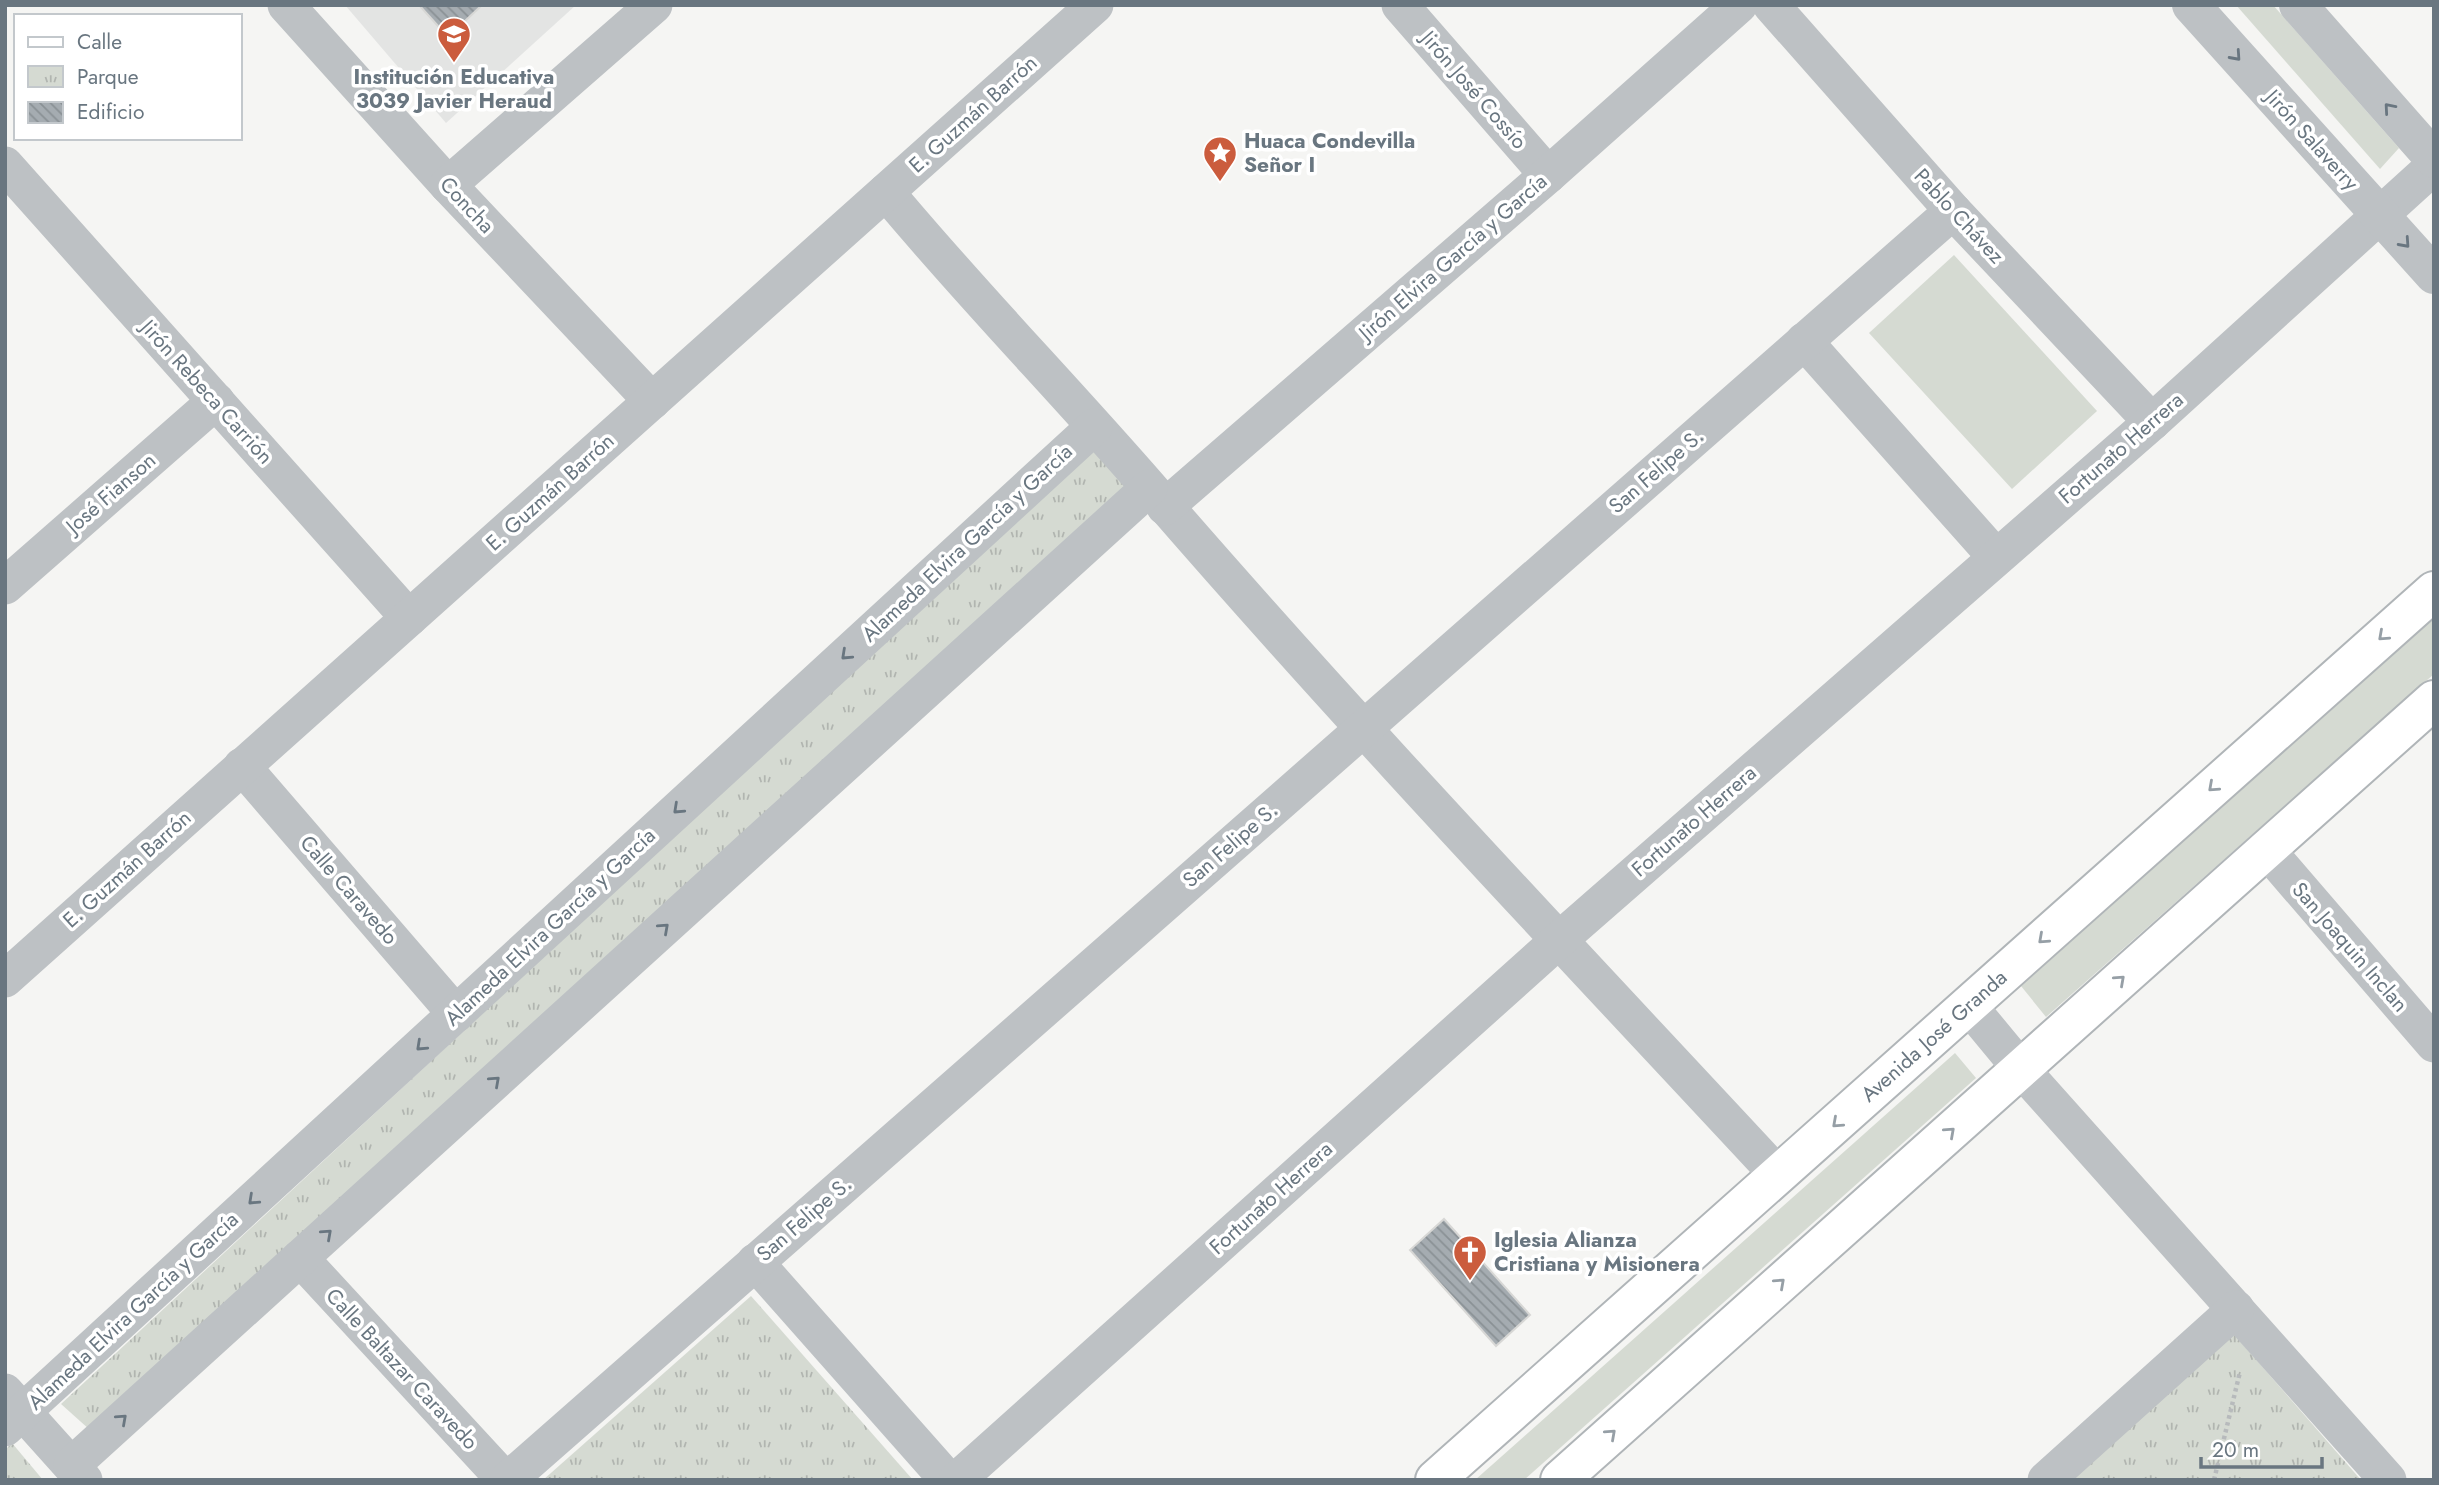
<svg xmlns="http://www.w3.org/2000/svg" width="2439" height="1485" viewBox="0 0 2439 1485" font-family="Jost,sans-serif">
<style>
.built{fill:#e3e4e3}
.green{fill:#d5dad2}
.park{fill:url(#park-tufts)}
.building{fill:url(#building-back-hatch);stroke:#d7d7d5;stroke-width:2}
.lines{fill:none;stroke-linecap:round;stroke-linejoin:round}
.secondary-casing{stroke:#b0b5b8;stroke-width:42}
.path{stroke:#b7babc;stroke-width:4.5;stroke-dasharray:3.5 3.5;stroke-linecap:butt}
.minor{stroke:#bdc1c4;stroke-width:37}
.tertiary{stroke:#bdc1c4;stroke-width:38}
.secondary{stroke:#fff;stroke-width:38}
.oneway{stroke:#697680}
.oneway2{stroke:#969fa6}
.labels{text-anchor:middle;dominant-baseline:central;stroke-width:7;stroke-linejoin:round;paint-order:stroke}
.poi-label{font-size:21px;font-weight:bold;fill:#697680;stroke:#fff;text-anchor:start}
.street-label{font-size:21px;fill:#697680;stroke:#fff}
</style>
<defs>
<pattern id="park-tufts" width="24" height="20" patternUnits="userSpaceOnUse" patternTransform="scale(1.75)"><rect width="24" height="20" fill="#d5dad2"/><path d="M3 7l-1-3M5 7V3M7 7l1-3M15 17l-1-3M17 17v-4M19 17l1-3" fill="none" stroke="#b1b5b0"/></pattern>
<pattern id="building-back-hatch" width="6" height="6" patternUnits="userSpaceOnUse" patternTransform="scale(1.75)"><rect width="6" height="6" fill="#a5acb1"/><path d="M-1 5l2 2M0 0l6 6M5-1l2 2" fill="none" stroke="#8a9195"/></pattern>
</defs>
<rect width="100%" height="100%" fill="#f5f5f3"/>
<polygon class="built" points="345,5 576,5 446,123"/>
<g class="green">
<polygon points="2236,5 2273,5 2399,148 2380,169"/>
<polygon points="1954,255 2097,411 2012,489 1869,333"/>
<polygon points="2434,618 2434,674 2046,1017 2021,986"/>
<polygon points="1955,1053 1976,1078 1524,1480 1475,1480"/>
</g>
<g class="park">
<polygon points="1096,445 1128,486 90,1430 61,1404"/>
<polygon points="751,1296 913,1480 543,1480"/>
<polygon points="2232,1332 2361,1480 2061,1480"/>
<polygon points="12,1443 43,1480 5,1480 5,1450"/>
</g>
<g class="building">
<polygon points="419,5 482,5 448,37"/>
<polygon points="1444,1219 1530,1315 1496,1346 1410,1250"/>
</g>
<g class="lines">
<g class="secondary-casing">
<g id="secondary">
<path id="s1" d="M 1435,1480 L 2434,591"/>
<polyline points="1560,1480 2434,700"/>
</g>
</g>
<polyline class="path" points="2214,1480 2240,1372"/>
<g class="minor">
<polyline points="286,5 448,185 652,401"/>
<polyline points="1400,5 1548,175"/>
<polyline points="1771,5 1953,211 2152,422"/>
<polyline points="5,165 409,618"/>
<polyline points="448,185 654,5"/>
<path d="M 886,192 C 970,293 1062,387 1148,486 C 1351,721 1566,947 1778,1175"/>
<polyline points="1804,341 1996,557"/>
<polyline points="1165,507 1548,175 1739,5"/>
<polyline points="5,586 216,401"/>
<polyline points="242,766 456,1014"/>
<polyline points="2266,849 2434,1044"/>
<polyline points="5,979 1095,5"/>
<polyline points="1968,1005 2021,1069 2388,1480"/>
<polyline points="300,1258 505,1480"/>
<polyline points="755,1262 948,1480"/>
<polyline points="5,1392 84,1480"/>
<polyline points="5,1428 1094,427"/>
<polyline points="72,1465 1149,488"/>
<polyline points="508,1480 1953,211"/>
<polyline points="957,1480 1559,940 2152,422 2434,166"/>
<polyline points="2046,1480 2236,1309"/>
</g>
<g class="tertiary">
<polyline points="2191,5 2434,275"/>
<polyline points="2298,5 2434,159"/>
</g>
<use href="#secondary" class="secondary"/>
</g>
<defs><path id="oneway-chevron" d="M-2-3.5L2.5 0L-2 3.5" fill="none" stroke-width="1.6" stroke-linecap="round" stroke-linejoin="round" transform="scale(1.75)"/></defs>
<g class="oneway">
<use href="#oneway-chevron" transform="translate(2236 56) rotate(48)"/>
<use href="#oneway-chevron" transform="translate(2389 108) rotate(-131)"/>
<use href="#oneway-chevron" transform="translate(2405 243) rotate(48)"/>
<use href="#oneway-chevron" transform="translate(846 655) rotate(137)"/>
<use href="#oneway-chevron" transform="translate(678 809) rotate(137)"/>
<use href="#oneway-chevron" transform="translate(664 928) rotate(-42)"/>
<use href="#oneway-chevron" transform="translate(421 1046) rotate(137)"/>
<use href="#oneway-chevron" transform="translate(495 1081) rotate(-42)"/>
<use href="#oneway-chevron" transform="translate(253 1200) rotate(137)"/>
<use href="#oneway-chevron" transform="translate(327 1234) rotate(-42)"/>
<use href="#oneway-chevron" transform="translate(122 1419) rotate(-42)"/>
</g>
<g class="oneway2">
<use href="#oneway-chevron" transform="translate(2383 636) rotate(138)"/>
<use href="#oneway-chevron" transform="translate(2213 787) rotate(138)"/>
<use href="#oneway-chevron" transform="translate(2043 939) rotate(138)"/>
<use href="#oneway-chevron" transform="translate(2120 980) rotate(-42)"/>
<use href="#oneway-chevron" transform="translate(1837 1123) rotate(138)"/>
<use href="#oneway-chevron" transform="translate(1950 1132) rotate(-42)"/>
<use href="#oneway-chevron" transform="translate(1780 1283) rotate(-42)"/>
<use href="#oneway-chevron" transform="translate(1611 1434) rotate(-42)"/>
</g>
<defs>
<g id="school-pin" transform="scale(1.75)"><path d="M0 17L-7.5 6A9.5 9.5 0 1 1 7.5 6Z" fill="#cb5c3d" stroke="#fff"/><path d="M0-5L7-2L0 1L-7-2ZM-4 1L0 2.5L4 1V4Q0 6-4 4Z" fill="#fff"/></g>
<g id="sight-pin" transform="scale(1.75)"><path d="M0 17L-7.5 6A9.5 9.5 0 1 1 7.5 6Z" fill="#cb5c3d" stroke="#fff"/><path d="M0-6L1.8-2.2L6-1.7L2.9 1.2L3.7 5.4L0 3.3L-3.7 5.4L-2.9 1.2L-6-1.7L-1.8-2.2Z" fill="#fff"/></g>
<g id="church-pin" transform="scale(1.75)"><path d="M0 17L-7.5 6A9.5 9.5 0 1 1 7.5 6Z" fill="#cb5c3d" stroke="#fff"/><path d="M-1.2-6h2.4v3.5h3.3v2.4h-3.3V6h-2.4V-.1h-3.3v-2.4h3.3Z" fill="#fff"/></g>
</defs>
<g fill-rule="evenodd">
<use href="#school-pin" x="454" y="34"/>
<use href="#sight-pin" x="1220" y="153"/>
<use href="#church-pin" x="1470" y="1252"/>
</g>
<g class="labels">
<g class="poi-label">
<text x="454" y="77" text-anchor="middle">Institución Educativa<tspan x="454" dy="24">3039 Javier Heraud</tspan></text>
<text x="1244" y="141">Huaca Condevilla<tspan x="1244" dy="24">Señor I</tspan></text>
<text x="1494" y="1240">Iglesia Alianza<tspan x="1494" dy="24">Cristiana y Misionera</tspan></text>
</g>
<g class="street-label">
<text transform="translate(1474 90) rotate(49)">Jirón José Cossío</text>
<text transform="translate(973 114) rotate(-42)">E. Guzmán Barrón</text>
<text transform="translate(2312 140) rotate(48)">Jirón Salaverry</text>
<text transform="translate(467 205) rotate(47)">Concha</text>
<text transform="translate(1959 216) rotate(47)">Pablo Chávez</text>
<text transform="translate(1453 257) rotate(-41)">Jirón Elvira García y García</text>
<text transform="translate(207 392) rotate(48)">Jirón Rebeca Carrión</text>
<text transform="translate(2121 448) rotate(-41)">Fortunato Herrera</text>
<text transform="translate(1656 471) rotate(-41)">San Felipe S.</text>
<text transform="translate(550 492) rotate(-42)">E. Guzmán Barrón</text>
<text transform="translate(111 493) rotate(-41)">José Fianson</text>
<text transform="translate(967 543) rotate(-43)">Alameda Elvira García y García</text>
<text transform="translate(1694 821) rotate(-41)">Fortunato Herrera</text>
<text transform="translate(1230 845) rotate(-41)">San Felipe S.</text>
<text transform="translate(127 869) rotate(-42)">E. Guzmán Barrón</text>
<text transform="translate(349 890) rotate(49)">Calle Caravedo</text>
<text transform="translate(550 927) rotate(-43)">Alameda Elvira García y García</text>
<text transform="translate(2350 947) rotate(49)">San Joaquin Inclan</text>
<text stroke="none"><textPath href="#s1" startOffset="668">Avenida José Granda</textPath></text>
<text transform="translate(1271 1198) rotate(-42)">Fortunato Herrera</text>
<text transform="translate(804 1219) rotate(-41)">San Felipe S.</text>
<text transform="translate(133 1311) rotate(-43)">Alameda Elvira García y García</text>
<text transform="translate(402 1369) rotate(47)">Calle Baltazar Caravedo</text>
</g>
</g>
<rect width="2439" height="1485" fill="none" stroke="#697680" stroke-width="14"/>
<rect x="14" y="14" width="228" height="126" fill="#ffffff" stroke="#c3c8cc" stroke-width="2"/>
<rect x="28" y="37" width="35" height="10" fill="#ffffff" stroke="#c3c8cc" stroke-width="2"/>
<text x="77" y="49" font-size="21" fill="#697680">Calle</text>
<rect x="28" y="66" width="35" height="21" fill="url(#park-tufts)" stroke="#c3c8cc" stroke-width="2"/>
<text x="77" y="84" font-size="21" fill="#697680">Parque</text>
<rect x="28" y="102" width="35" height="21" fill="url(#building-back-hatch)" stroke="#c3c8cc" stroke-width="2"/>
<text x="77" y="119" font-size="21" fill="#697680">Edificio</text>
<path d="M2201 1457v10h121v-10" fill="none" stroke="#697680" stroke-width="3.5"/>
<text x="2212" y="1457" font-size="21" fill="#697680" stroke="#ffffff" stroke-width="5" paint-order="stroke">20 m</text>
</svg>
